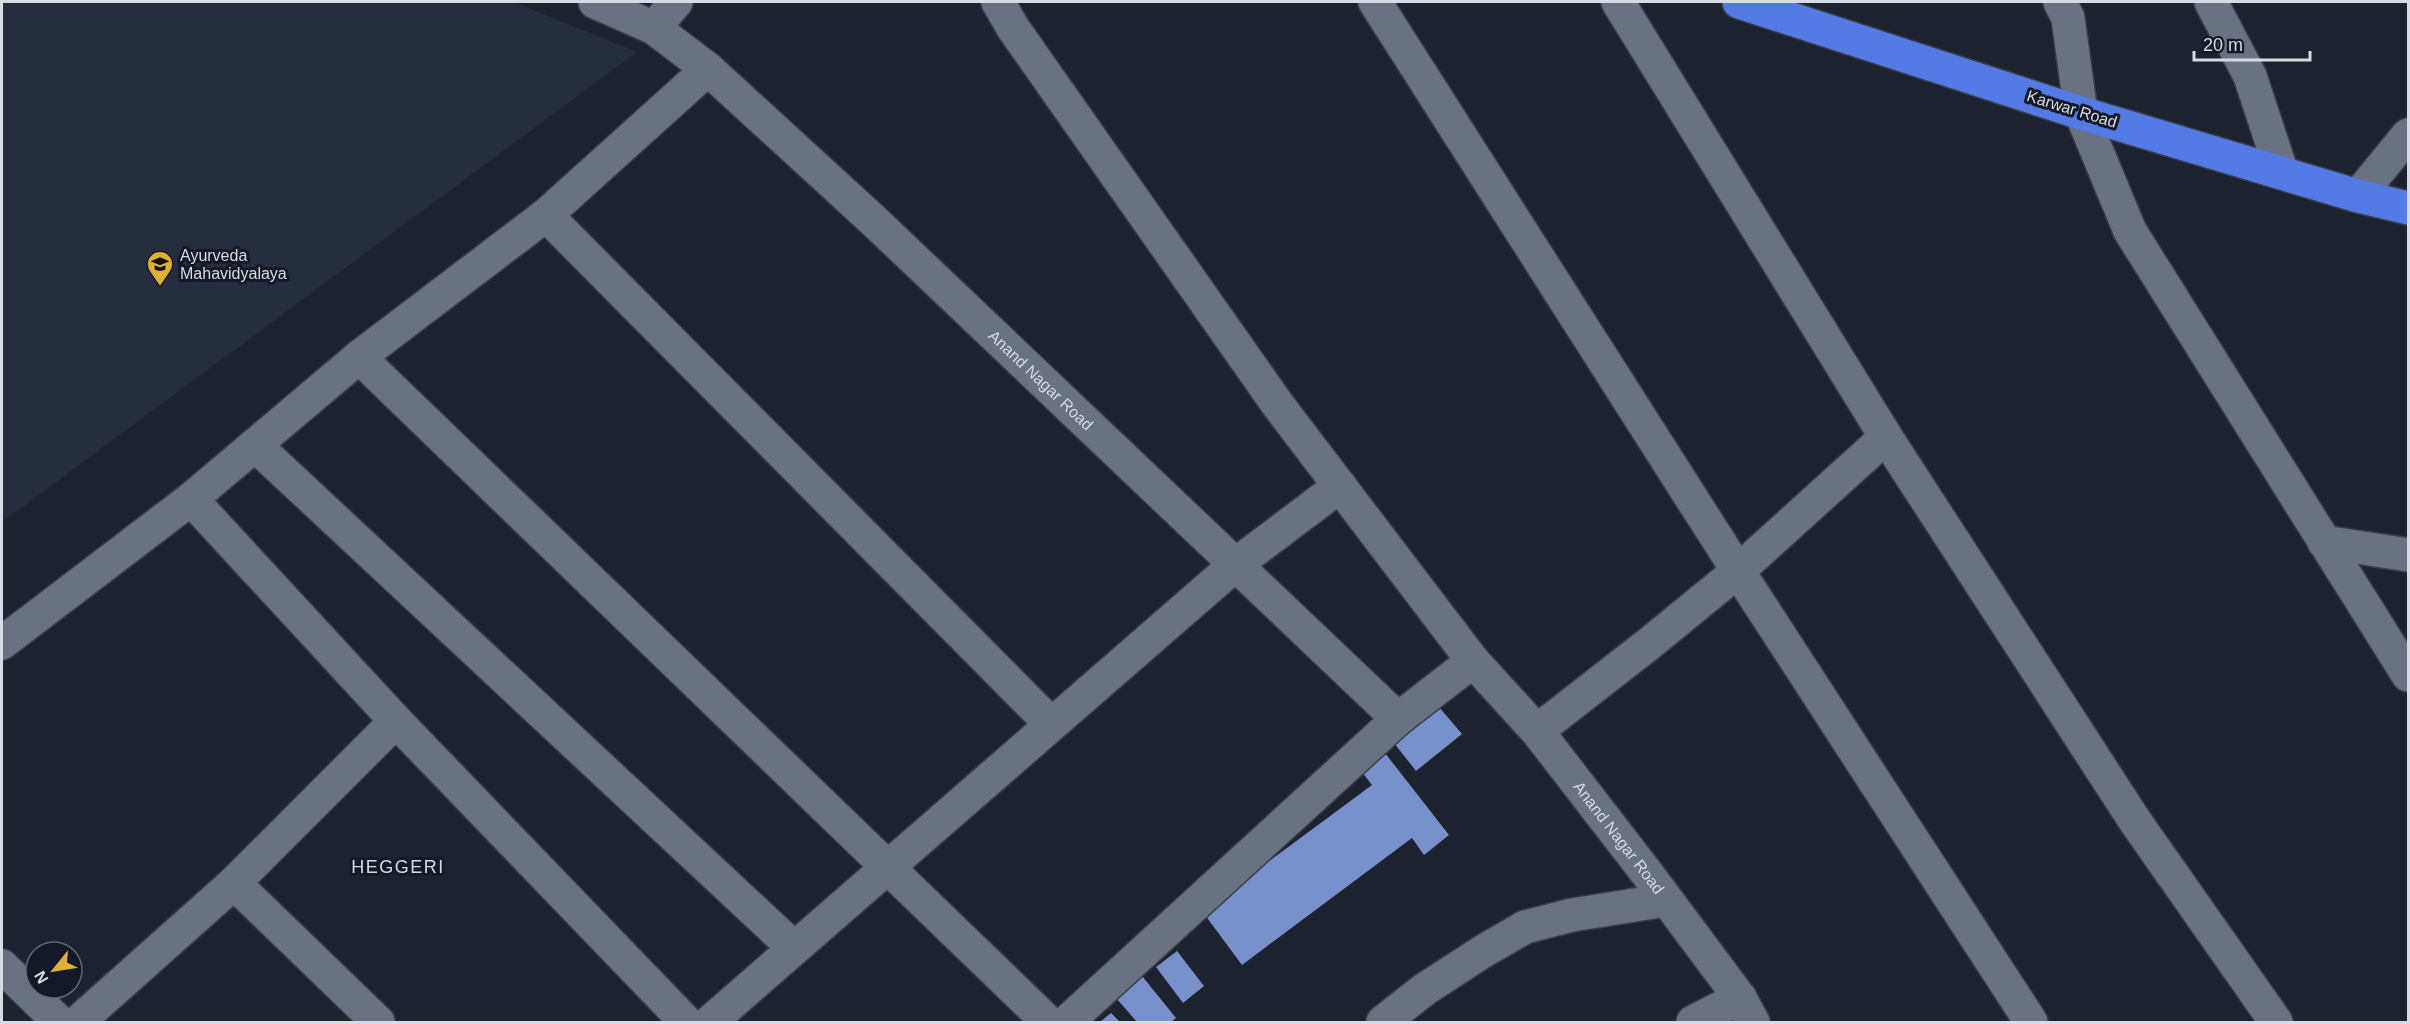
<svg xmlns="http://www.w3.org/2000/svg" width="2410" height="1024" viewBox="0 0 2410 1024" font-family="Arial,sans-serif">
<style>
.built{fill:#252d3e}
.building{fill:#7991ca}
.lines{fill:none;stroke-linecap:round;stroke-linejoin:round}
.minor-casing{stroke:#393d48;stroke-width:36}
.highway-casing{stroke:#393d48;stroke-width:36}
.minor{stroke:#6a7180;stroke-width:33}
.highway{stroke:#547ae6;stroke-width:33}
.labels{text-anchor:middle;dominant-baseline:central;stroke-width:6;stroke-linejoin:round;paint-order:stroke}
.street-label{font-size:16px;fill:#d7dbe4;stroke:#141925}
.poi-label{font-size:16px;fill:#d7dbe4;stroke:#141925;text-anchor:start}
.neighbourhood-label{font-size:18px;letter-spacing:1.5px;fill:#d7dbe4;stroke:#141925}
</style>
<rect width="100%" height="100%" fill="#1d222f"/>
<polygon class="built" points="2,2 514,2 637,52 2,522"/>
<g class="building">
<polygon points="1439,707 1462,734 1416,771 1394,743"/>
<polygon points="1385,753 1449,835 1424,855 1412,838 1242,965 1202,911 1372,785 1361,771"/>
<polygon points="1177,951 1204,986 1183,1003 1156,967"/>
<polygon points="1142,976 1176,1018 1171,1022 1137,1022 1116,998"/>
<polygon points="1111,1013 1120,1022 1100,1022"/>
</g>
<g class="lines">
<g class="minor-casing">
<g id="minor">
<path id="s1" d="M 595,2 L 654,28 L 708,69 L 874,221 L 1398,719 L 1473,661"/>
<path id="s2" d="M 998,2 L 1013,28 L 1278,405 L 1473,661 L 1537,731 L 1649,876 L 1740,998 L 1753,1022"/>
<polyline points="1375,2 1738,571 2031,1022"/>
<polyline points="1618,2 1886,437 2135,821 2276,1022"/>
<polyline points="2060,2 2068,18 2081,113 2130,231 2408,675"/>
<polyline points="2211,2 2250,76 2282,173"/>
<polyline points="654,28 676,2"/>
<polyline points="2358,196 2408,135"/>
<polyline points="546,215 1051,724"/>
<polyline points="359,357 1048,1022"/>
<polyline points="255,445 794,948"/>
<polyline points="191,499 396,721 686,1022"/>
<polyline points="2324,542 2408,555"/>
<polyline points="2,643 191,499 359,357 546,215 708,69"/>
<polyline points="1537,731 1650,643 1738,571 1886,437"/>
<polyline points="2,966 59,1022"/>
<polyline points="78,1022 234,883"/>
<polyline points="378,1022 234,883 396,721"/>
<polyline points="710,1022 1235,565 1340,486"/>
<polyline points="1067,1022 1398,719"/>
<polyline points="1383,1022 1425,989 1482,952 1525,927 1572,915 1666,900"/>
<polyline points="1693,1022 1740,998"/>
</g>
</g>
<g class="highway-casing">
<polyline id="highway" points="1739,2 2081,113 2358,196 2408,208"/>
</g>
<use href="#minor" class="minor"/>
<use href="#highway" class="highway"/>
</g>
<defs>
<g id="university-pin" transform="scale(1.35)"><path d="M0 17L-7.5 6A9.5 9.5 0 1 1 7.5 6Z" fill="#dfb034" stroke="#141925"/><path d="M0-5L7-2L0 1L-7-2ZM-4 1L0 2.5L4 1V4Q0 6-4 4Z" fill="#111"/></g>
</defs>
<g fill-rule="evenodd">
<use href="#university-pin" x="160" y="264"/>
</g>
<g class="labels">
<g class="street-label">
<text transform="translate(2072 109) rotate(17)">Karwar Road</text>
<text stroke="none"><textPath href="#s1" startOffset="588">Anand Nagar Road</textPath></text>
<text stroke="none"><textPath href="#s2" startOffset="1042">Anand Nagar Road</textPath></text>
</g>
<g class="poi-label">
<text x="180" y="255">Ayurveda<tspan x="180" dy="18">Mahavidyalaya</tspan></text>
</g>
<g class="neighbourhood-label">
<text x="398" y="867">HEGGERI</text>
</g>
</g>
<rect width="2410" height="1024" fill="none" stroke="#d7dbe4" stroke-width="6"/>
<g transform="translate(54 970) rotate(240)"><circle r="28" fill="#141925" stroke="#626771" stroke-width="1.5"/>
<path d="M0-4.5L10 22L0 15L-10 22Z" fill="#dfb034"/>
<text y="-9" font-size="16" font-weight="bold" text-anchor="middle" fill="#d7dbe4">N</text>
</g>
<path d="M2194 51v9h116v-9" fill="none" stroke="#d7dbe4" stroke-width="3"/>
<text x="2203" y="51" font-size="18" fill="#d7dbe4" stroke="#141925" stroke-width="4.5" paint-order="stroke">20 m</text>
</svg>
